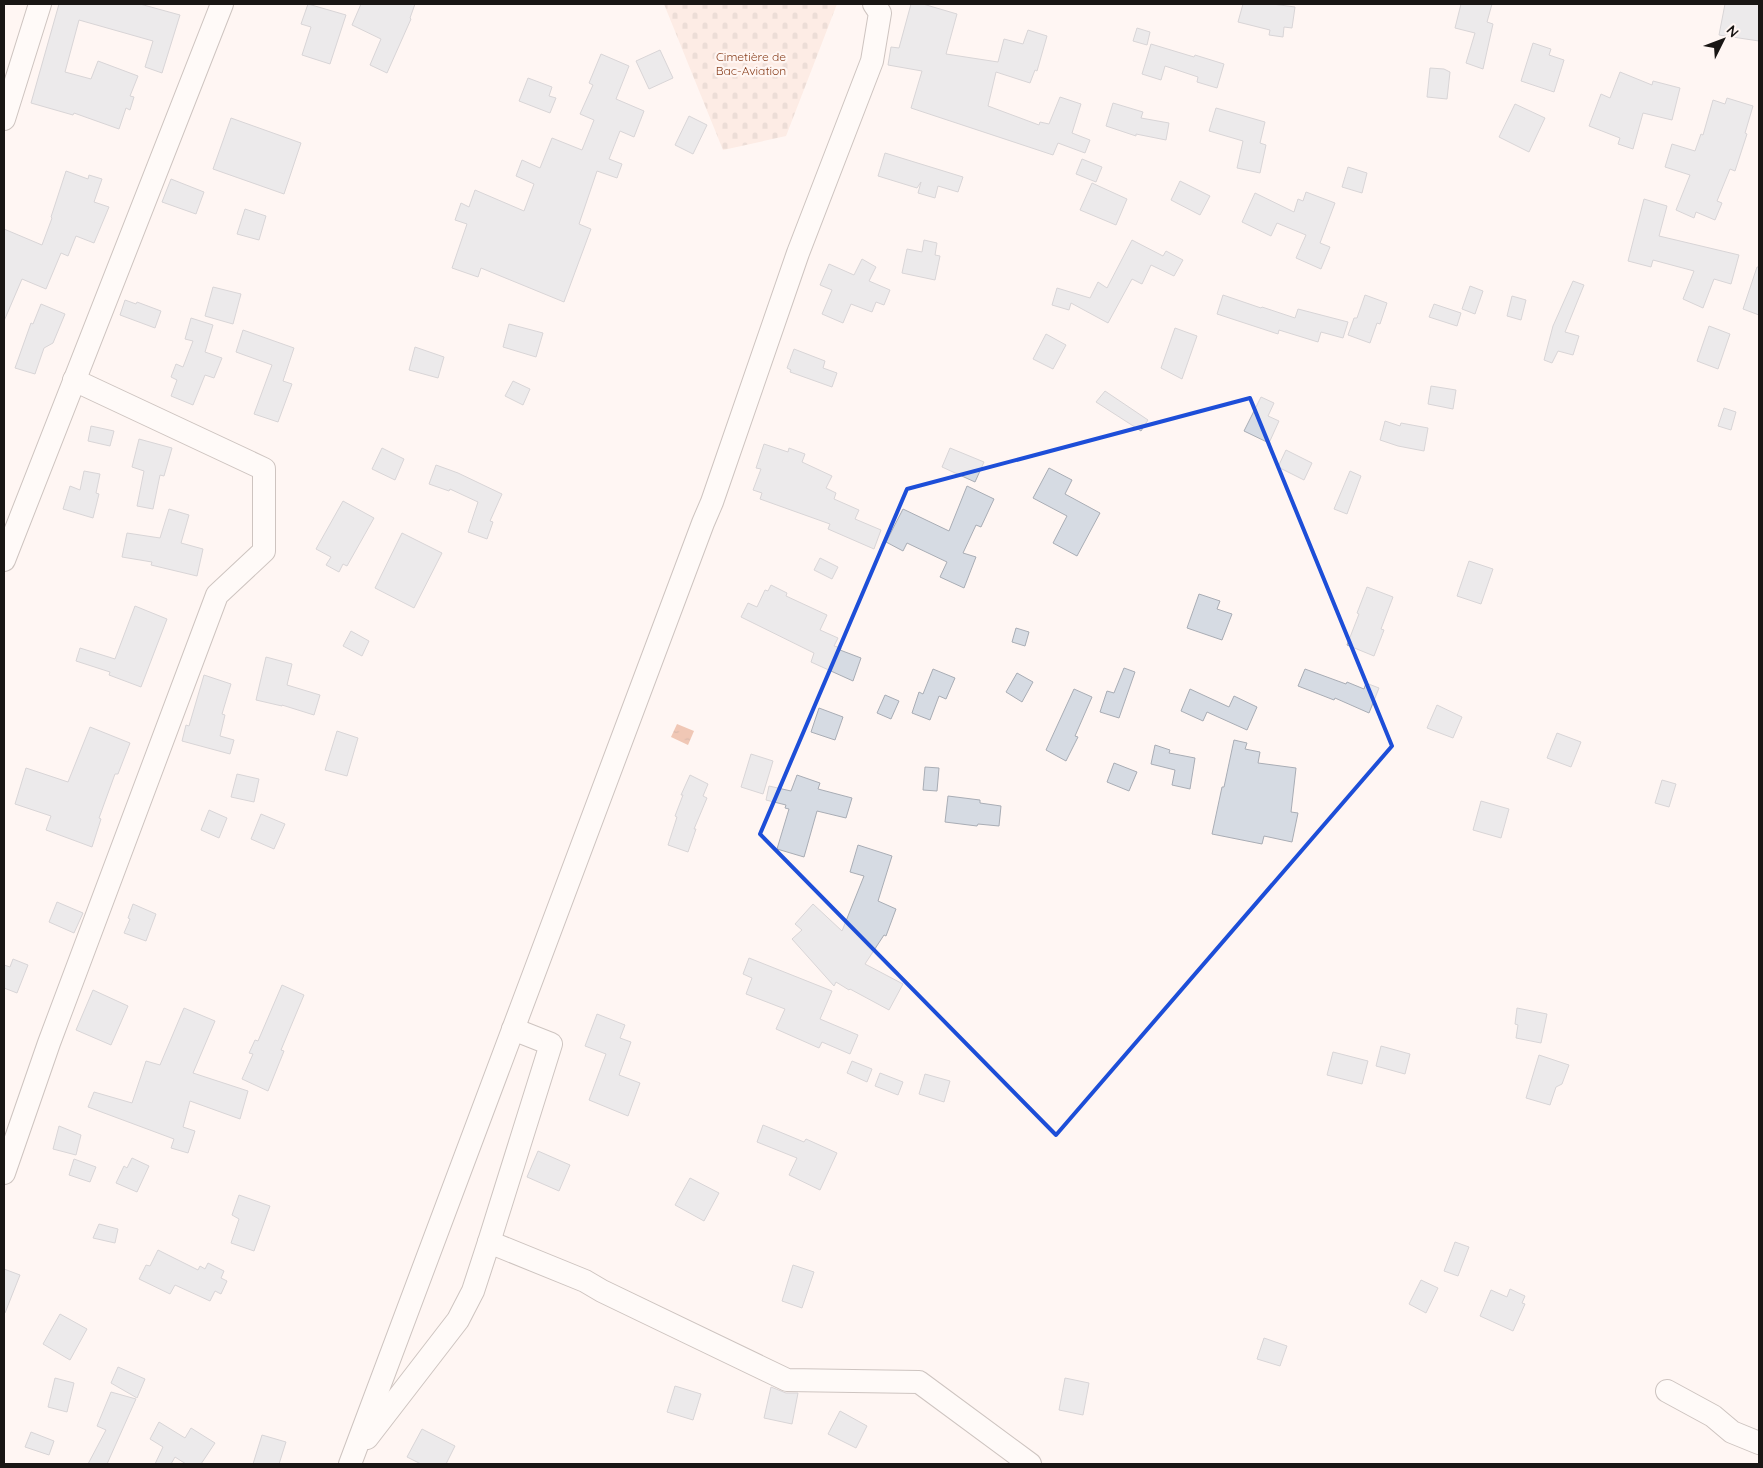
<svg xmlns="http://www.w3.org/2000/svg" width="1763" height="1468" viewBox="0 0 1763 1468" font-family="Quicksand,sans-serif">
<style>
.cemetery{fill:url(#cemetery-stones)}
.water{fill:url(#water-ripples)}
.building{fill:#d6dbe3;stroke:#a9adb5}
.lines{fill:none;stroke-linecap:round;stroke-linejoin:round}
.minor-casing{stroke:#928884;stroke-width:24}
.minor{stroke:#fff;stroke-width:22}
.marked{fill:none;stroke:#1d4ed8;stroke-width:4;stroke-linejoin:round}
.labels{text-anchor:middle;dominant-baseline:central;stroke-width:4.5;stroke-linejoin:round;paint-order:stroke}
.park-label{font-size:12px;fill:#893f1d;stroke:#fff6f3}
</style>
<defs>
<pattern id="cemetery-stones" width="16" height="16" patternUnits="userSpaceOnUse" patternTransform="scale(1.25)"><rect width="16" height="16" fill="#fadfd4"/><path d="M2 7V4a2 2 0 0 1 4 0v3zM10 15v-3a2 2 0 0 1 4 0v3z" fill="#d6bfb5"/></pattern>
<pattern id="water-ripples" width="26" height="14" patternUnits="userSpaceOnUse" patternTransform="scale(1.25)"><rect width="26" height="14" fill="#dd8e6b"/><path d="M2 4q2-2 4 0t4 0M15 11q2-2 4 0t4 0" fill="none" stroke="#b27357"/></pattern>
</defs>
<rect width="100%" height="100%" fill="#fff6f3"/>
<polygon class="cemetery" points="664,4 837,4 786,136 723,150"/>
<polygon class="water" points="677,724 694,731 688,745 671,737"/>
<g class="building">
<polygon points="59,4 140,4 180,15 162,73 145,67 153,41 79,20 65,72 91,79 98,61 138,76 130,96 134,97 130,110 126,108 119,129 74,113 73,115 31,103"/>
<polygon points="308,4 346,15 330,64 302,55 311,27 301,24"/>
<polygon points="361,4 415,4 410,18 411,19 387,73 370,65 381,39 352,25"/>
<polygon points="911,4 923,4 957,14 946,54 998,62 1004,39 1023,44 1028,30 1047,36 1037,71 1035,70 1030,83 996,72 988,106 1039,125 1040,122 1049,124 1060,97 1081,104 1072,133 1090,140 1085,153 1058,143 1053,155 911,108 922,71 888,65 891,47 899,48"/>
<polygon points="1243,4 1272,4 1295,7 1292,28 1284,27 1283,37 1269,35 1270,30 1238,22"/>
<polygon points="1461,4 1492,4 1487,22 1493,24 1483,69 1466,63 1475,33 1455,28"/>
<polygon points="1725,4 1759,4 1759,41 1719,35"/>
<polygon points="1137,28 1150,32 1147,45 1133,41"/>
<polygon points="1533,43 1551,49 1549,55 1564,60 1554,92 1521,81"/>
<polygon points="1151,44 1194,57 1195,55 1224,64 1217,88 1197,82 1198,77 1165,66 1161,80 1142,74"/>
<polygon points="660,50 673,78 649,89 636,61"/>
<polygon points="601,54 629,66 616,99 644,111 634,137 620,131 609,159 622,164 617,178 597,171 579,224 591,229 564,302 481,268 478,277 452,268 467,224 455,220 461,203 469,207 475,190 524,211 534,184 516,176 522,160 540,168 552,138 582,150 594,120 580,114 593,85 589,83"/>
<polygon points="1430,68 1444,69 1450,72 1447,99 1427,97"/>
<polygon points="1620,72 1652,85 1653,81 1680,88 1672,120 1643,113 1633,149 1618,144 1620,138 1589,126 1601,94 1610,98"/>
<polygon points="528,78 552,87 549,96 556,98 550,113 519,101"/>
<polygon points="1727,98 1753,106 1745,133 1747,134 1735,171 1730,169 1717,201 1722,203 1715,220 1696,212 1694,218 1676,210 1690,175 1665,167 1672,144 1695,151 1701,134 1703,135 1713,100 1725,104"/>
<polygon points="1113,103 1143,112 1141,118 1169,123 1166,140 1136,134 1136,136 1106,126"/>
<polygon points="1515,104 1545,118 1529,152 1499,137"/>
<polygon points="1216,108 1265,122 1260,143 1266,145 1260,173 1237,168 1243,141 1209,131"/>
<polygon points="689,116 707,125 693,154 675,145"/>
<polygon points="231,118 301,143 284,194 213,169"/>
<polygon points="885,153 963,177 958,192 938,186 935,198 918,193 921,182 917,188 878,176"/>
<polygon points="1082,159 1102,167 1096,182 1076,174"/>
<polygon points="1348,167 1367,173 1362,193 1342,187"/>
<polygon points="66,171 88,179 89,175 102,179 94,202 109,207 94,243 76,236 68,256 61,253 46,289 22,279 4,321 4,229 42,245 52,218 51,217"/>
<polygon points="171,179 204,192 196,214 162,202"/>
<polygon points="1180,181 1210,196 1200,215 1171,200"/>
<polygon points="1092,183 1127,199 1116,225 1080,210"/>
<polygon points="1306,192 1335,203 1320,243 1330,247 1321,269 1296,258 1306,235 1277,223 1271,236 1242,222 1255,193 1294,212 1298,199 1303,201"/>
<polygon points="1644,199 1667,206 1659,236 1739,255 1731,284 1714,279 1703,308 1683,299 1694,271 1653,260 1651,267 1628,261"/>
<polygon points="245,209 266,216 259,240 237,234"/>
<polygon points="924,240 937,243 935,255 940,256 935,280 902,273 907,249 922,252"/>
<polygon points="1132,240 1163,256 1166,251 1183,260 1174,276 1151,265 1142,284 1132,279 1108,323 1071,303 1069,310 1052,305 1057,288 1090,298 1098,282 1107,288"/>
<polygon points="862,259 876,267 869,281 890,290 884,305 876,302 872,312 851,304 843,323 822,314 832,290 820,285 829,264 854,275"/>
<polygon points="1757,267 1759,267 1759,315 1743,309"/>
<polygon points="1573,281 1584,285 1565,332 1579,336 1573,355 1558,351 1552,363 1544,360 1553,326"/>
<polygon points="1470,286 1483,291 1475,314 1462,309"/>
<polygon points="213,287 241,294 233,324 205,316"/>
<polygon points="1223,295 1261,308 1262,307 1295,318 1298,309 1348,322 1343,338 1321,332 1318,342 1279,330 1278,334 1217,314"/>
<polygon points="1365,295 1387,303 1380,324 1377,323 1370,343 1348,335 1354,318 1357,318"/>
<polygon points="1512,296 1526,300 1521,320 1507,316"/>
<polygon points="125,300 136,304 137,302 161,311 155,328 120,315"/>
<polygon points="41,304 65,314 53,343 44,348 35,374 15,368 31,323 33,324"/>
<polygon points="1434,304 1461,313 1457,326 1429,317"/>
<polygon points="191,318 213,325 205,352 222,358 214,378 205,375 193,405 171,396 177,380 171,377 176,364 183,367 193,341 185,339"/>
<polygon points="509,324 543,333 536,357 503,347"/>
<polygon points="1709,326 1730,334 1718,369 1697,361"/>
<polygon points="1175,328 1197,336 1182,379 1161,368"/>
<polygon points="243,330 294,348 283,381 292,384 278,422 254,414 272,365 236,352"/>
<polygon points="1046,334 1066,345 1053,369 1033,359"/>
<polygon points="415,347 444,357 438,378 409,370"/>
<polygon points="794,349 825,361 823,368 837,373 832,387 790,372 791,370 787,368"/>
<polygon points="513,381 530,389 523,405 505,396"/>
<polygon points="1431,386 1456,390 1453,409 1428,404"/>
<polygon points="1105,391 1148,420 1141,431 1096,402"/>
<polygon points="1261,397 1274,403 1268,416 1279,421 1269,443 1244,431"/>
<polygon points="1724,408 1736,412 1731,430 1718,426"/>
<polygon points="1385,421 1400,426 1401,423 1428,428 1424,451 1398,446 1380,440"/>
<polygon points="91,426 114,431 110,446 88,441"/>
<polygon points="139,439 172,448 164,476 160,475 153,509 137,506 144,471 132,467"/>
<polygon points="764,444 788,452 789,448 805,454 802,462 832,476 826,488 836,493 834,499 859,510 855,519 881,530 874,549 828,529 830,524 760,499 762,493 753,490 761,469 756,468"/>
<polygon points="382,448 404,459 395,480 372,469"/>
<polygon points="950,448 984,462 975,482 942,467"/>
<polygon points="1286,450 1312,463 1304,480 1278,467"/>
<polygon points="436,465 458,473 502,494 490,521 493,522 487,539 468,532 478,502 450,489 449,491 429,484"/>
<polygon points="1049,468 1072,480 1065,494 1100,513 1077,556 1053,543 1067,516 1033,498"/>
<polygon points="84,471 100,474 96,493 99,494 93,518 63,509 70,486 80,490"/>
<polygon points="1350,471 1361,476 1347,514 1334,509"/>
<polygon points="967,486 994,499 981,527 976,525 963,553 976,557 964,588 940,577 947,562 907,543 903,551 886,542 903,509 949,531"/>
<polygon points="343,501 374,518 347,566 343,564 339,572 326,565 331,557 316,549"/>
<polygon points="169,509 189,515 181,543 203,549 197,576 151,565 152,562 122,557 127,533 160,538"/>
<polygon points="402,533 442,553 414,608 375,588"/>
<polygon points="820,558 838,567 832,579 814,570"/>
<polygon points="1469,561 1493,569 1481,604 1457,596"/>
<polygon points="771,585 787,593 786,596 827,615 820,630 838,638 834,646 841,648 840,650 861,658 853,681 811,662 814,653 741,617 748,603 757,607 765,590 768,591"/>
<polygon points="1367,587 1393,597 1381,629 1384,630 1374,656 1347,645 1359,614 1357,613"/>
<polygon points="1199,594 1220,601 1217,609 1232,614 1222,640 1187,628"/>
<polygon points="135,606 167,619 141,687 109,675 110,672 76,661 80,648 115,659"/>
<polygon points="1016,628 1029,632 1025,646 1012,642"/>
<polygon points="351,631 369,641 362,656 343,646"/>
<polygon points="266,657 292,664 287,685 320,695 314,715 282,705 282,706 256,700"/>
<polygon points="1124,668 1135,672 1119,718 1100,712 1107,691 1114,693"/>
<polygon points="933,669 955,678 946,699 939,696 930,720 912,713 919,692 923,694"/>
<polygon points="1305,669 1346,684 1347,682 1364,689 1366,683 1379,688 1369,713 1335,698 1334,700 1298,686"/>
<polygon points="1017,673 1033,682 1022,702 1006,692"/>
<polygon points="204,675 231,684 222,714 225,715 220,736 234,740 230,754 182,741 186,725 189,726"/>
<polygon points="1074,689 1092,697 1075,736 1078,737 1066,761 1046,750"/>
<polygon points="1190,689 1229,707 1234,696 1257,707 1247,730 1207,712 1203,721 1181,711"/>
<polygon points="885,695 899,701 891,719 877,713"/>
<polygon points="1437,705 1462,717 1453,738 1427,728"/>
<polygon points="819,708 843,717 835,740 811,732"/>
<polygon points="90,727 130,743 118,774 115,774 99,818 101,819 92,847 46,830 51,816 15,804 26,768 68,782"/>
<polygon points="337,731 358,738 347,776 325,770"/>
<polygon points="1557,733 1581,742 1571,767 1547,758"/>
<polygon points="1234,740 1247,743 1245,749 1260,752 1258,763 1296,768 1291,812 1298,813 1292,842 1264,836 1262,844 1212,834 1222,787 1224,787"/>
<polygon points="1155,745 1170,750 1169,753 1195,758 1190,789 1172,785 1175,770 1151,764"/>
<polygon points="751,754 773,761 763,794 741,787"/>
<polygon points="1114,763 1137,772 1129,791 1107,782"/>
<polygon points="925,767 939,768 937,791 923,790"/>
<polygon points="237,774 259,779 254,802 231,797"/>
<polygon points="690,775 708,784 703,796 707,798 694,829 696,829 688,852 668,845 677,817 675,816 683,795 681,795"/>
<polygon points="797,775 820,783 818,789 852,798 846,818 817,811 804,857 777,849 789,809 785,808 786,805 766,800 769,786 791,791"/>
<polygon points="1662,780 1676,784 1669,807 1655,803"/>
<polygon points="948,796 980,800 980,803 1001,806 999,826 978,824 977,826 945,822"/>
<polygon points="1481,801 1509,809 1501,838 1473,830"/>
<polygon points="209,810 227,818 219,838 201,830"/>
<polygon points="261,814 285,824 274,849 251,839"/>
<polygon points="858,845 892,856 878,901 896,909 886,936 884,935 865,964 903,984 889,1010 850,989 849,990 836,982 834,986 792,939 802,930 795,924 813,904 842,931 864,876 850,872"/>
<polygon points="57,902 83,913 74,933 49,922"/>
<polygon points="133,904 156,914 146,941 124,933 130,919 128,918"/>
<polygon points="749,958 832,991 820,1019 858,1035 850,1054 822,1042 819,1048 776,1029 785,1009 746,994 752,978 743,974"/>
<polygon points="13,959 28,965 17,993 4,988 4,965 10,967"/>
<polygon points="282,985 304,995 281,1050 284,1051 268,1091 242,1079 253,1054 249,1053 255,1040 258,1041"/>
<polygon points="93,990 128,1006 111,1045 76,1030"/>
<polygon points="184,1008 215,1021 193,1073 248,1091 240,1119 190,1101 183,1127 195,1131 188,1153 171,1148 174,1139 88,1107 94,1092 132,1103 146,1061 160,1065"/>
<polygon points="1517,1008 1547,1014 1541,1043 1516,1038 1518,1025 1515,1024"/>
<polygon points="597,1014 625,1025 620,1038 631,1042 619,1075 640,1083 628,1116 589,1100 606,1054 585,1046"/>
<polygon points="1381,1046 1410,1054 1405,1074 1376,1066"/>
<polygon points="1333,1052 1368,1061 1362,1084 1327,1075"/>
<polygon points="1539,1055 1569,1065 1562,1084 1556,1087 1550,1105 1526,1098"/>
<polygon points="852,1061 872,1069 867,1082 847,1073"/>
<polygon points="880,1073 903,1082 898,1095 875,1086"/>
<polygon points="925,1074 950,1081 944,1102 919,1094"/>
<polygon points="763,1125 804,1142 806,1139 837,1153 820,1190 789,1175 797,1158 757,1142"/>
<polygon points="59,1126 81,1135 76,1155 53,1149"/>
<polygon points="538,1151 570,1165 559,1191 527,1177"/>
<polygon points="132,1158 149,1166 137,1192 116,1183 124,1166 127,1168"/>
<polygon points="74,1159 96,1167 90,1182 69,1175"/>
<polygon points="690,1178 719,1193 704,1221 675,1205"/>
<polygon points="239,1195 270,1206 254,1251 231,1243 239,1219 232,1215"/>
<polygon points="99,1224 118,1229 115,1243 93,1238"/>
<polygon points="1455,1242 1469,1247 1458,1276 1444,1271"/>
<polygon points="158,1250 198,1270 200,1266 205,1269 208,1263 224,1271 221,1278 227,1281 221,1294 215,1291 210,1301 175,1285 170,1294 139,1279 146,1265 150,1266"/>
<polygon points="793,1265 814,1272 802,1308 782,1301"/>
<polygon points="4,1269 20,1275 5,1313 4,1313"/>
<polygon points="1421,1280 1438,1288 1426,1313 1409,1304"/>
<polygon points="1510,1289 1525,1296 1522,1303 1525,1304 1513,1331 1480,1316 1491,1290 1507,1297"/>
<polygon points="60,1314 87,1329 70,1360 43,1344"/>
<polygon points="1264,1338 1287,1346 1280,1366 1257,1359"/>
<polygon points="118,1367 145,1379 137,1398 111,1383"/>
<polygon points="55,1378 74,1383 67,1412 48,1407"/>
<polygon points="1065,1378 1089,1383 1083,1415 1059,1410"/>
<polygon points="675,1386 701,1394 693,1420 667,1412"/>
<polygon points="771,1387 786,1393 798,1393 792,1424 764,1418"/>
<polygon points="111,1392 136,1399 107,1464 88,1464 106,1430 97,1426"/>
<polygon points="840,1411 867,1426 856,1448 828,1434"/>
<polygon points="159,1422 185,1438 191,1428 215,1443 201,1464 186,1464 175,1457 171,1464 155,1464 163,1447 150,1439"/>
<polygon points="422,1429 455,1446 446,1464 421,1464 407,1457"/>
<polygon points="31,1432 54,1441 49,1455 25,1447"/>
<polygon points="262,1435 286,1442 279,1464 253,1464"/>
</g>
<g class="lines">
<g class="minor-casing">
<g id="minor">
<polyline points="4,119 40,4"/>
<polyline points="4,560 222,4"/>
<polyline points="4,1173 49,1043 217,595 264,551 264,469 74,380"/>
<polyline points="489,1242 585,1281 602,1291 787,1380 919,1382 1030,1464"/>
<polyline points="1667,1391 1713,1416 1732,1432 1759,1443"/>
<polyline points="367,1438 458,1320 473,1291 489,1242 551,1044 513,1029"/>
<polyline points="350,1464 703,523 712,502 798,253 872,61 880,13 874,4"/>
</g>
</g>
<use href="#minor" class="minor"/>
</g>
<path d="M0 0H1763V1468H0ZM 1250,398 L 1392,746 L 1056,1135 L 760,834 L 907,489 Z" fill="#fff6f3" fill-opacity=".55" fill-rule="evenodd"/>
<path class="marked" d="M 1250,398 L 1392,746 L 1056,1135 L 760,834 L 907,489 Z"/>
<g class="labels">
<g class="park-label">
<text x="751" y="56">Cimetière de<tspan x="751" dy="14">Bac-Aviation</tspan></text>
</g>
</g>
<rect width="1763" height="1468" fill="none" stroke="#191614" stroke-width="10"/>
<g transform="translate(1723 40) rotate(48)" stroke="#fff6f3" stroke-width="4" paint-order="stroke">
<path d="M0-4L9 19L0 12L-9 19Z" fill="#191614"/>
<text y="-8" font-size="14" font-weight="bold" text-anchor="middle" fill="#191614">N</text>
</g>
</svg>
